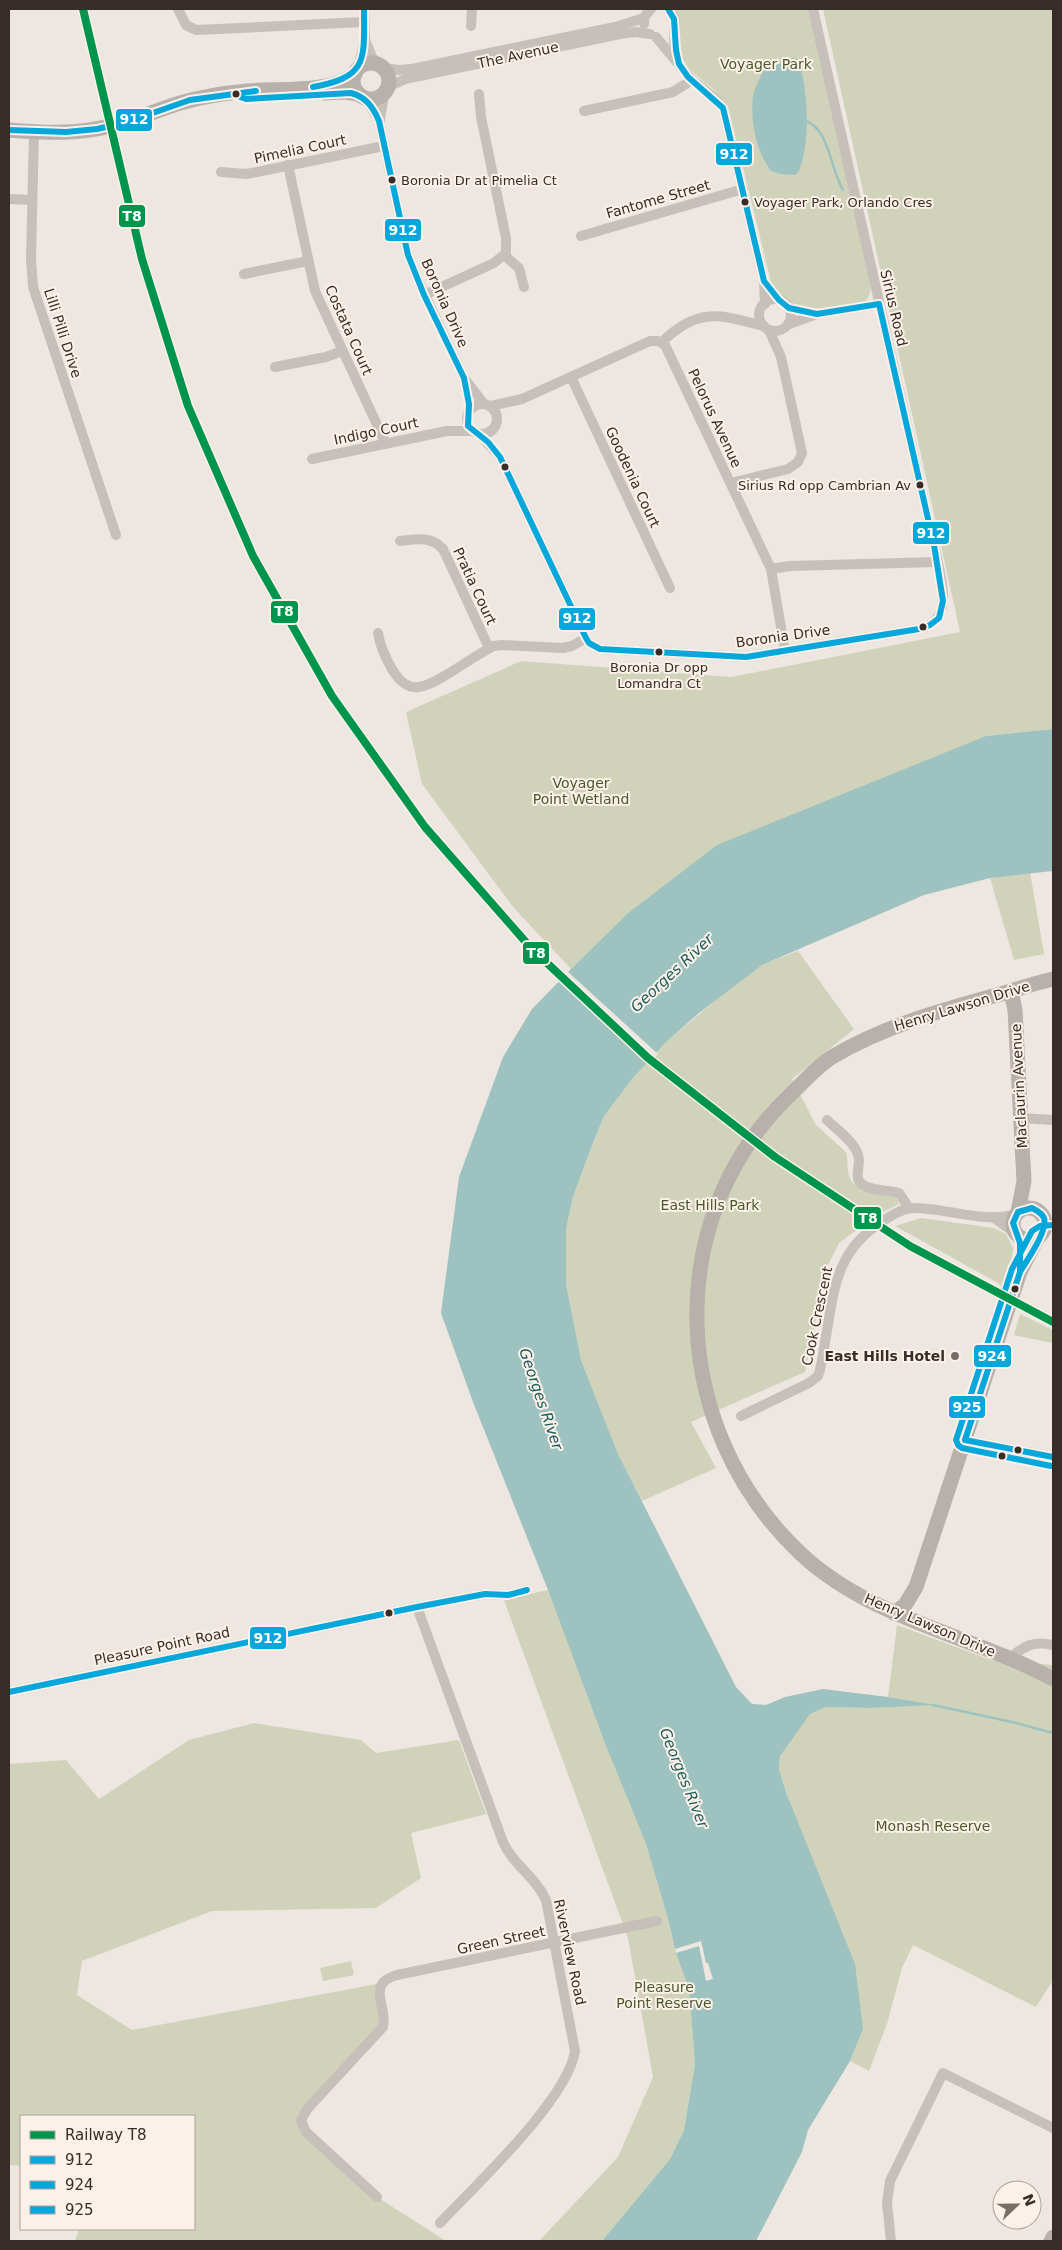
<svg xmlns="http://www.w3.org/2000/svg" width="1062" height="2250" viewBox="0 0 1062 2250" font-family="'DejaVu Sans',sans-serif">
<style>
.green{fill:#d0d3ba}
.water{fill:#9dc2bf}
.pier{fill:#eee7e1}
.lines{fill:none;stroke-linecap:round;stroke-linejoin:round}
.stream{stroke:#9dc2bf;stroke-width:2.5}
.street{stroke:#c7bfba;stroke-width:10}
.secondary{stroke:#b8b0ab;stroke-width:15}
.bus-1-casing{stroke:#fbf1e9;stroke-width:10}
.bus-2-casing{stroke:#fbf1e9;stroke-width:10}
.bus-3-casing{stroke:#fbf1e9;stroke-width:10}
.bus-1{stroke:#06a7db;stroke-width:6}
.bus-2{stroke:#06a7db;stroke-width:6}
.bus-3{stroke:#06a7db;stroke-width:6}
.rail-1-casing{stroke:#fbf1e9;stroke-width:11}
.rail-1{stroke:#00954c;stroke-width:8}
.bus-dot{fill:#382c28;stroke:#fbf1e9;stroke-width:2}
.poi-dot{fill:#786d69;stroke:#fbf1e9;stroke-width:2}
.labels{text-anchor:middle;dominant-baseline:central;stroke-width:4;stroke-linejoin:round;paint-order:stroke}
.bus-label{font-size:13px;fill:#382c28;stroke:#fbf1e9;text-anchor:start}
.street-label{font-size:14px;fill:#382c28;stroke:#fbf1e9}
.park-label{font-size:14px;fill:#4a582b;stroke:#fbf1e9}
.poi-label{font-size:14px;font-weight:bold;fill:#382c28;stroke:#fbf1e9;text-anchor:end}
.water-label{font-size:15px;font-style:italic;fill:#1b5c5c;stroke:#fbf1e9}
.line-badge{stroke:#fbf1e9;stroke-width:2}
.badge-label{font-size:14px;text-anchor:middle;font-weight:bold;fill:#fff}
</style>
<rect width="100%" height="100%" fill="#eee7e1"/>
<g class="green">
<path d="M 673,9 L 809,9 L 871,285 L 870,294 L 866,301 C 841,306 809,315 786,300 C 780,295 776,288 771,282 L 729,110 C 720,87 690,78 681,55 C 675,42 675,23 673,9 Z"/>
<polygon points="823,9 1053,9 1053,729 986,736 627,914 571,969 513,907 422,784 406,712 521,661 731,677 960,632"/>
<polygon points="1030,872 1044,954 1014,960 990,878"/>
<path d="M 798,951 L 854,1029 L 792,1079 L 816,1125 L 846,1152 C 848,1158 847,1165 848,1172 C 851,1193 880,1193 895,1196 L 899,1204 L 877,1215 L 839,1243 L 826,1269 L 805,1372 L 691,1422 L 716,1468 L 642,1501 L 618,1454 L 581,1360 L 566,1284 L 566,1229 L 573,1197 L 604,1116 L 633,1078 L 664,1044 L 730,988 L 761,965 Z"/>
<polygon points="921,1218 994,1228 1006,1234 1013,1248 1012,1257 1002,1288 998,1283 895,1226"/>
<polygon points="1020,1314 1053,1330 1053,1343 1014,1335"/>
<polygon points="548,1590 604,1741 646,1844 668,1919 676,1953 689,1989 695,2064 684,2130 670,2159 602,2241 539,2241 618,2157 653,2077 628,1938 504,1600"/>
<polygon points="897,1625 991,1660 1053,1665 1053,1980 1036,2007 913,1945 902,1968 887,2024 869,2071 850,2061 863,2029 779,1769 780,1756 801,1725 810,1714 826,1707 871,1708 932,1705 888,1697"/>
<polygon points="254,1723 361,1740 376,1753 459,1740 486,1814 411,1833 421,1878 376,1908 212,1911 82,1961 77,1995 132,2030 382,1983 384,2019 301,2120 377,2197 446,2241 75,2241 79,2229 194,2229 194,2116 21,2116 21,2166 9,2165 9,1764 66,1760 99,1799 189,1740"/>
<polygon points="351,1961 354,1975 323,1981 320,1968"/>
</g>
<g class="water">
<path d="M 793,58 L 798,59 C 808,88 811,140 799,171 L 796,175 L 781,174 L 771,171 C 756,151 750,121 753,96 C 754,88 760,79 763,71 Z"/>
<polygon points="1053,729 1053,871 990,878 924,895 762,965 699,1013 664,1044 633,1078 604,1116 592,1146 573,1197 566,1229 566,1284 581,1360 618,1454 736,1687 752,1704 766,1705 785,1697 823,1689 888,1697 935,1705 871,1708 826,1707 810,1714 780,1756 779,1769 787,1795 855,1964 863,2029 850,2061 808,2130 802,2152 756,2241 602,2241 670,2159 684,2130 695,2064 689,1989 676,1953 668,1919 646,1844 604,1741 548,1590 473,1402 441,1313 459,1177 503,1057 532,1009 571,969 627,914 717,845 986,736"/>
</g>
<g class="pier">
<polygon points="566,970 658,1054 649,1065 557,980"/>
<polygon points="701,1941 706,1963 708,1963 713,1979 706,1981 699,1946 676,1953 675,1949"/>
</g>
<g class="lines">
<g class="stream">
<path d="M 806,121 C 830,130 830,169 843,190"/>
<polyline points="933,1705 1012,1722 1053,1733"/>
</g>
<g class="street">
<polyline points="178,9 186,25 196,30 364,22"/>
<polyline points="668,9 675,18 674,45 678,61"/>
<polyline points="644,24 645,16 651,9"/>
<polyline points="471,26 472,9"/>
<polyline points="656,37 691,79 717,100 723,108 764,281 765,304"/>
<polyline points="365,40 372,57 379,65"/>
<polyline points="358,68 365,40 364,9"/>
<polyline points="383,68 398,70 412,69 615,27 644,18"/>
<polyline points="388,87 405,79 620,34 636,32 650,34"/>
<polyline points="366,98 379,121 408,255 418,280 464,378 484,404"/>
<polyline points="584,111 673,92 692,80"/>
<polyline points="380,120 384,94"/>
<polyline points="34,132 31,259 33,287 116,535"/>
<polyline points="288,165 315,291 386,444"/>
<polyline points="221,172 247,174 384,146"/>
<polyline points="9,199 32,200"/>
<polyline points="581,236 743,189"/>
<polyline points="504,255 519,268 524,287"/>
<polyline points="244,274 308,261"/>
<polyline points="764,281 779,300"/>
<polyline points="424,295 494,263 506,253 506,238 481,117 479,94"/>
<circle cx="775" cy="315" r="16"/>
<polyline points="789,324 817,314 879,304"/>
<path d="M 662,342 C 699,306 720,315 764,326"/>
<polyline points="275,367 326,357 342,351"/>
<polyline points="571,377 670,588"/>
<circle cx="482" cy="419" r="15"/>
<polyline points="491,406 522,399 650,341 658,341 665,345 771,569 785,651"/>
<path d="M 479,434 L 500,457 L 586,638 L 589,643 L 600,649 L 746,657 L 919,629 C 958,620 939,573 934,545 L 813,9"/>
<polyline points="312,459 447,431 472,431"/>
<polyline points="731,483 788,469 798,462 802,453 781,357 769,330"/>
<path d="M 400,541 C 417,539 431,536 443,549 L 489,648"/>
<polyline points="771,569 790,566 937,562"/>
<path d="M 378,633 C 380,646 385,657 392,669 C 398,679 406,689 419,687 C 437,685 474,655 494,646 L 501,645 L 563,648 L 572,646 L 586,638"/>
<polyline points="1020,1118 1053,1120"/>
<path d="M 827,1120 C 837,1130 854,1141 858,1155 C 862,1165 851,1180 865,1186 C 875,1191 889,1190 899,1193 L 909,1208"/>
<polyline points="994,1218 1015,1233"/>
<path d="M 741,1416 L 809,1383 L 818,1376 C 822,1366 823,1353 825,1342 C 834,1293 834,1253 880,1223 C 890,1216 902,1208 914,1208 C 948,1208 984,1224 1016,1214"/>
<polyline points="965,1440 1053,1457"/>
<path d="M 417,1607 L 503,1842 C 513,1865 536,1877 546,1900 L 575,2051 C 568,2099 475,2186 440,2223"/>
<path d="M 1010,1658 C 1025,1645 1034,1641 1053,1645"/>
<polyline points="9,1692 417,1607 485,1594 508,1595 527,1590"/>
<path d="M 377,2197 L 306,2132 L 301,2120 L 308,2108 L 383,2027 C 388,2006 365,1984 397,1975 L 657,1921"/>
<polyline points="891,2241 887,2203 890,2181 943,2073 1053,2128"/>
</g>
<g class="secondary">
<circle cx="371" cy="81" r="18"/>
<polyline points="325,93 344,92 359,94"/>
<path d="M 9,130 C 35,132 62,134 89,130 C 121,126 149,113 180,103 C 201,97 225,93 247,91 C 278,88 330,94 355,74"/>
<path d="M 1053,979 C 1035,983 1018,989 1001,994 C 942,1010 884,1026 832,1057 C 816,1067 805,1081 792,1093 C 658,1219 670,1430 800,1553 C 871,1620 970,1634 1053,1679"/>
<polyline points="1011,991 1015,1010 1024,1181 1018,1212"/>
<circle cx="1029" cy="1224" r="16"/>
<polyline points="894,1613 905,1605 916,1587 1020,1272 1038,1237"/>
<polyline points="1051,2241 1053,2237"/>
</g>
<g class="bus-1-casing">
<g id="bus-1">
<polyline points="668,9 674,19 676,50 679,64 688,77 723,108 764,281 779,300 789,308"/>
<path d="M 313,87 C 369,77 364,59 364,9"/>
<path d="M 232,94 L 246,99 L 351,93 C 366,97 373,107 379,121 L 408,255 L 424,295 L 464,378 L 469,404 L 468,426 L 488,442 L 500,457 L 586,638 L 589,643 L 600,649 L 746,657 L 919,629 L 930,625 L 939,618 L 943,601 L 934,545 L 879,304"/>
<polyline points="9,130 66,132 97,129 127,122 190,100 256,91"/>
<polyline points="789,308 817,314 879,304"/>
<polyline points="9,1692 417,1607 485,1594 508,1595 527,1590"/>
</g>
</g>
<g class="bus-2-casing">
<g id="bus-2">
<path d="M 1032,1208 C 1036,1210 1042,1213 1044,1218 C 1048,1231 1027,1260 1020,1272 L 1020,1243 L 1013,1223 L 1018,1212 Z"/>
<polyline points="965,1440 1020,1272"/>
<polyline points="965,1440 1053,1457"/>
</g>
</g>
<g class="bus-3-casing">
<polyline id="bus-3" points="1051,1466 962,1448 958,1445 956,1440 1012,1269 1032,1231 1040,1226 1053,1225"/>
</g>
<use href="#bus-1" class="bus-1"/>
<use href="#bus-2" class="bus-2"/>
<use href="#bus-3" class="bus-3"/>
<g class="rail-1-casing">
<polyline id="rail-1" points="83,9 142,259 188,406 253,556 332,696 425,827 531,948 648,1058 775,1157 910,1246 1053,1322"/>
</g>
<use href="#rail-1" class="rail-1"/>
</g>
<g class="bus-dot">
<circle cx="236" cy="94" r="4.5"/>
<circle cx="392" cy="180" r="4.5"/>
<circle cx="745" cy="202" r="4.5"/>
<circle cx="505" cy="467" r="4.5"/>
<circle cx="920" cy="485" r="4.5"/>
<circle cx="923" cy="627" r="4.5"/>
<circle cx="659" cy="652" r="4.5"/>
<circle cx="1015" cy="1289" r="4.5"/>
<circle cx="1018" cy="1450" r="4.5"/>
<circle cx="1002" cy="1456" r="4.5"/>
<circle cx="389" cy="1613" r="4.5"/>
</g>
<circle class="poi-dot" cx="955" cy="1356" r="5"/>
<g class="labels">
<g class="bus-label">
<text x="401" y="180">Boronia Dr at Pimelia Ct</text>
<text x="754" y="202">Voyager Park, Orlando Cres</text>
<text x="911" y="485" text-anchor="end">Sirius Rd opp Cambrian Av</text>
<text x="659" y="667" text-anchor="middle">Boronia Dr opp<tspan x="659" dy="16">Lomandra Ct</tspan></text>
</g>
<g class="street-label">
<text transform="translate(518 55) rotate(-12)">The Avenue</text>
<text transform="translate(300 149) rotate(-12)">Pimelia Court</text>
<text transform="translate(658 199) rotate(-16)">Fantome Street</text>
<text transform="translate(445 303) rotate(66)">Boronia Drive</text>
<text transform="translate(894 308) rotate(77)">Sirius Road</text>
<text transform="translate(349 330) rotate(66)">Costata Court</text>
<text transform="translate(63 333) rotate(72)">Lilli Pilli Drive</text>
<text transform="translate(715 418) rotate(65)">Pelorus Avenue</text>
<text transform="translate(376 431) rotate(-12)">Indigo Court</text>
<text transform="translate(633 477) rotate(65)">Goodenia Court</text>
<text transform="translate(475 586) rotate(65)">Pratia Court</text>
<text transform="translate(783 636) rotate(-8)">Boronia Drive</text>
<text transform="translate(962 1006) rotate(-17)">Henry Lawson Drive</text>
<text transform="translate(1019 1086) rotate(-93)">Maclaurin Avenue</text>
<text transform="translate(817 1316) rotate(-78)">Cook Crescent</text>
<text transform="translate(930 1625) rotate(23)">Henry Lawson Drive</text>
<text transform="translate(162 1646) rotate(-12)">Pleasure Point Road</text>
<text transform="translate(501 1940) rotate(-12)">Green Street</text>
<text transform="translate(570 1952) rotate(78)">Riverview Road</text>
</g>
<g class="park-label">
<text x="766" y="64">Voyager Park</text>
<text x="581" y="783">Voyager<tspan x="581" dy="16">Point Wetland</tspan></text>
<text x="710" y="1205">East Hills Park</text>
<text x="933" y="1826">Monash Reserve</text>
<text x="664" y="1987">Pleasure<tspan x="664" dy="16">Point Reserve</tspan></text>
</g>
<g class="poi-label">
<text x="945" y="1356">East Hills Hotel</text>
</g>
<g class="water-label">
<text transform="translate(672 973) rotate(-43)">Georges River</text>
<text transform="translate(541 1399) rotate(71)">Georges River</text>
<text transform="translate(684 1778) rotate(68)">Georges River</text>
</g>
</g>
<g class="line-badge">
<rect x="115" y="108" width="38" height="24" rx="5" fill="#06a7db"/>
<rect x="715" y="142" width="38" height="24" rx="5" fill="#06a7db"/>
<rect x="118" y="204" width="28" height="24" rx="5" fill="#00954c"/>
<rect x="384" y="218" width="38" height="24" rx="5" fill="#06a7db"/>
<rect x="912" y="521" width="38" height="24" rx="5" fill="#06a7db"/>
<rect x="270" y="600" width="29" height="24" rx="5" fill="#00954c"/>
<rect x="558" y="607" width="38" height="24" rx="5" fill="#06a7db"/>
<rect x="522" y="941" width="28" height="24" rx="5" fill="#00954c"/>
<rect x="853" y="1206" width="29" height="24" rx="5" fill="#00954c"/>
<rect x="973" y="1344" width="39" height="24" rx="5" fill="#06a7db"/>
<rect x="948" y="1395" width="38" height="24" rx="5" fill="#06a7db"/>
<rect x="249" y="1626" width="38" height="24" rx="5" fill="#06a7db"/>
</g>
<g class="badge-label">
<text x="134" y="124">912</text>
<text x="734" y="159">912</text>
<text x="132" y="221">T8</text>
<text x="403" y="235">912</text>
<text x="931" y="538">912</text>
<text x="284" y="616">T8</text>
<text x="577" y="623">912</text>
<text x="536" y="958">T8</text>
<text x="868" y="1223">T8</text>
<text x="992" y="1361">924</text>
<text x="967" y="1412">925</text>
<text x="268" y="1643">912</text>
</g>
<rect width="1062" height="2250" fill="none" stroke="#382c28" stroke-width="20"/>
<rect x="20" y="2115" width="175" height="115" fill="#fbf1e9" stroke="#ada29c"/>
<rect x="30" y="2131" width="25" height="8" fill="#00954c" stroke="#ada29c"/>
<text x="65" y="2140" font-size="15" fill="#382c28">Railway T8</text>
<rect x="30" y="2156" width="25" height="8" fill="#06a7db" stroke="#ada29c"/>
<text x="65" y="2165" font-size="15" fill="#382c28">912</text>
<rect x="30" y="2181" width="25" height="8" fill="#06a7db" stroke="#ada29c"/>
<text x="65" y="2190" font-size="15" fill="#382c28">924</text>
<rect x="30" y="2206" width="25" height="8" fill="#06a7db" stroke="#ada29c"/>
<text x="65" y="2215" font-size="15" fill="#382c28">925</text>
<g transform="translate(1017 2205) rotate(68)"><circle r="24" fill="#fbf1e9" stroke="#ada29c"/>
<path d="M0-4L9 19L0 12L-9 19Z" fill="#786d69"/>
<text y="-8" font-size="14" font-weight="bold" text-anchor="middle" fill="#382c28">N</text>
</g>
</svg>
